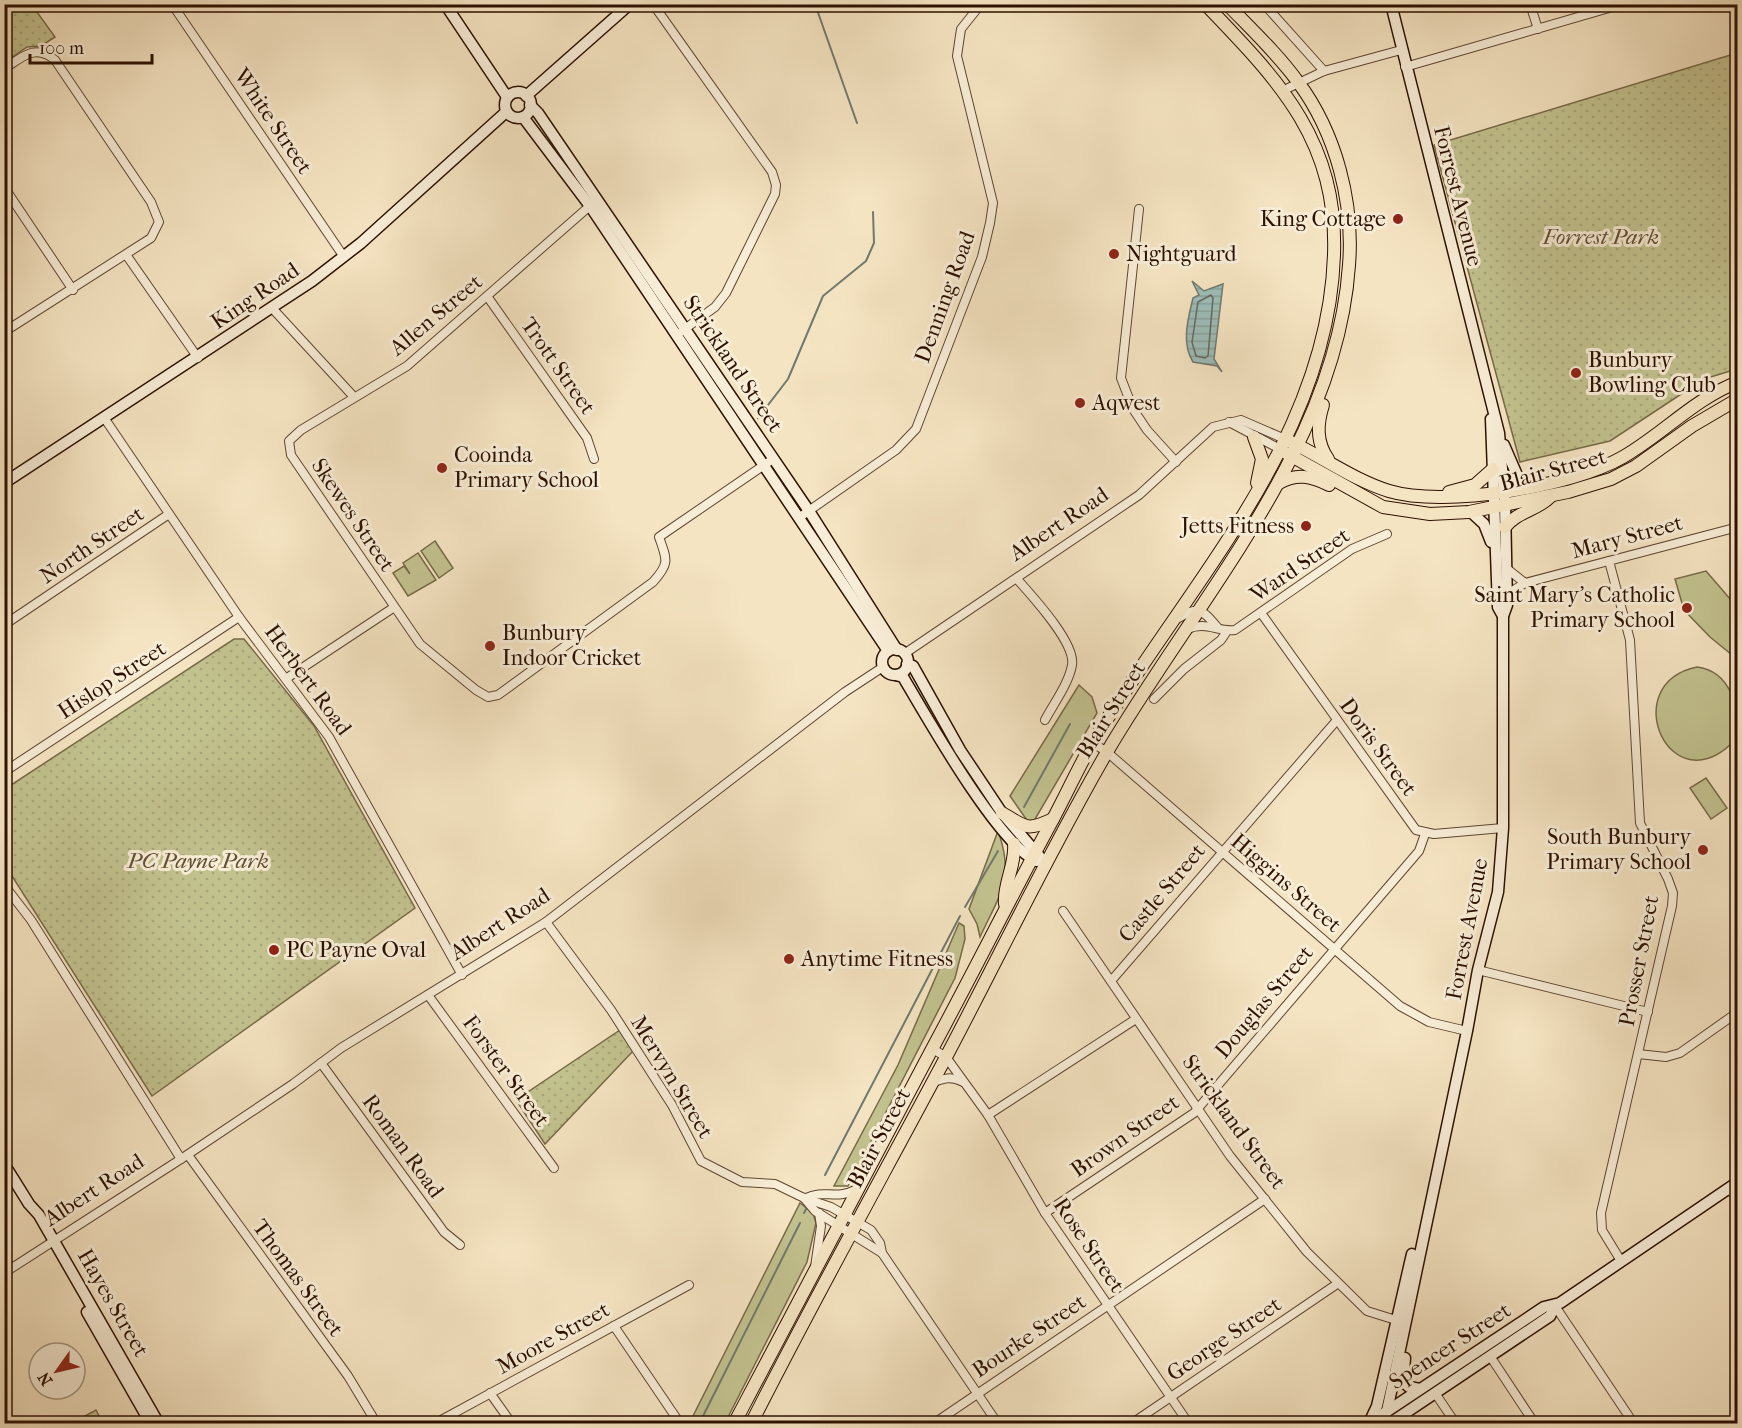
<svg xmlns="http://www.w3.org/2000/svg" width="1742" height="1428" viewBox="0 0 1742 1428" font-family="'IM FELL French Canon',serif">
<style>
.grass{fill:#c2c28f;stroke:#776a48;stroke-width:1.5}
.park{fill:url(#park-dots);stroke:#776a48;stroke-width:1.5}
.water{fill:url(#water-rules);stroke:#707970;stroke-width:1.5}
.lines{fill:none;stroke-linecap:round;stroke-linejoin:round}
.shore{stroke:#64685e;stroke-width:1.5}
.stream{stroke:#707970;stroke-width:2}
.street-casing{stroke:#5e4631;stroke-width:10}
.secondary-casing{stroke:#2c1101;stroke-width:13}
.primary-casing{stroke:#2c1101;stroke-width:14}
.street{stroke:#f8edd7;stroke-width:8}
.secondary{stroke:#f8edd7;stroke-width:10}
.primary{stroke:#f5e4c2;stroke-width:12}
.poi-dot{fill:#8f2418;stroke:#f8edd7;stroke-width:2}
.labels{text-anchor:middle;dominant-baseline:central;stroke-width:6;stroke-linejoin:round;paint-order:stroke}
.street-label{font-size:22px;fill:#2c1101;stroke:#f8edd7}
.poi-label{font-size:22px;fill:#2c1101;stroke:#f8edd7;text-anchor:start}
.park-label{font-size:22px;font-style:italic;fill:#604f33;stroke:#f8edd7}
</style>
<defs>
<pattern id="park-dots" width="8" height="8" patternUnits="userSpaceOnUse" patternTransform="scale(1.5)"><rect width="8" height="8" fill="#c2c28f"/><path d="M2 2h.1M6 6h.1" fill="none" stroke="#a7a67a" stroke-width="1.8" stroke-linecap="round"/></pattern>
<pattern id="water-rules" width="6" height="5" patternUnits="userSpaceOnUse" patternTransform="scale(1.5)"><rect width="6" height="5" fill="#9dbeba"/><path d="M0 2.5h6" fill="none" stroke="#87a29e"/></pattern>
</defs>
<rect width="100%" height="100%" fill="#f5e4c2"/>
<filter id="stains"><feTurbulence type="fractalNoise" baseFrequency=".00333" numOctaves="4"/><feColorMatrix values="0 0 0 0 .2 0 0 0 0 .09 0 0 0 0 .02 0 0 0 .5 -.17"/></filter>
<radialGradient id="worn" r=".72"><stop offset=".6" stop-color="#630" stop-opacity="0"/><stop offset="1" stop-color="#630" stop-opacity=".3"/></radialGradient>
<g class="grass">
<polygon points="435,541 453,568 439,578 421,551"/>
<polygon points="418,553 436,580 408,596 393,573 404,566 410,574 403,563"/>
<polygon points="1706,571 1737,607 1737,659 1710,637 1684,610 1675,579"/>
<path d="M 1697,667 C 1730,671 1742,709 1736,739 C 1671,809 1615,684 1697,667 Z"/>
<polygon points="1079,685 1092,697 1097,713 1031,826 1010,796"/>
<polygon points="1706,778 1727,808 1711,819 1690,788"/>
<path d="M 998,831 C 1015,878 1000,894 980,937 L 977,924 L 969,909 Z"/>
<polygon points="959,923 964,926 965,939 955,978 848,1186 834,1186 898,1065"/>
<polygon points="800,1203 813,1213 816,1223 807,1262 725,1423 689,1424"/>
<polygon points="96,1410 101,1420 95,1423 72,1423"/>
</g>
<g class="park">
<polygon points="8,5 32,5 55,37 41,46 27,47 5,62 5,7"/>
<polygon points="1737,53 1737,369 1704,379 1610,441 1520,462 1434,145"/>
<polygon points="234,639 244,639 314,726 415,908 152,1096 5,865 5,789"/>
<polygon points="620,1030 634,1050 545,1144 516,1100"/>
</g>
<path class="water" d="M 1192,281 L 1204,291 L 1223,284 L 1214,359 L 1222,372 L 1217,366 L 1193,362 C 1181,343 1188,319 1193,298 L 1199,295 Z"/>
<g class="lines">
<polygon class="shore" points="1211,295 1213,298 1208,356 1205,358 1196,356 1192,342 1198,302"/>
<g class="stream">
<polyline points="815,4 857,123"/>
<polyline points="758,418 788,379 823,296 866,261 874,243 873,212"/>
<polyline points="1024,807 1070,724"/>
<polyline points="965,907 998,851"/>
<polyline points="825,1175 960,916"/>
<polyline points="804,1213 808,1205"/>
<polyline points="699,1424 800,1223"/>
</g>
<g class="street-casing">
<g id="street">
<polyline points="172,4 344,257"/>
<polyline points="653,4 772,172 776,185 775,194 726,293 715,307 682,331"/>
<polyline points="1264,4 1324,71"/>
<polyline points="1530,4 1538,29"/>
<polyline points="1405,67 1623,4"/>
<path d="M 4,69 C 22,57 36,43 55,60 L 151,202 L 159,222 L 151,238 L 4,332"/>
<polyline points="1284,90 1324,71 1401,50"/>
<polyline points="4,187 73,290"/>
<path d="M 592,204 L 407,366 L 301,430 L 289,441 L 291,455 L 420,644 L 476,690 L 488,697 L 498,695 L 653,582 C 670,563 667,560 659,537 L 773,459"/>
<polyline points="1139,209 1121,378 1133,409 1147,430 1176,462"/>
<polyline points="127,256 198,358"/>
<polyline points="487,296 587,438 594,459"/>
<polyline points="272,308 354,397"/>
<polyline points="105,419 239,617 329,737 462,975"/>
<polyline points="1229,422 1280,449"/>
<polyline points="800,517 896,450 916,429 982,257 990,223 993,203 957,56 961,29 981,4"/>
<polyline points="1609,561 1630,640 1640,823 1668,879 1673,893 1672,906 1601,1213 1602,1230 1621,1261"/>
<polyline points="1506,568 1525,583"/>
<path d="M 1017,579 C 1031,595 1076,643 1072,665 C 1069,683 1054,703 1045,720"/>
<polyline points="1506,595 1525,583 1738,527"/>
<polyline points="1261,613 1416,830 1434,834 1503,828"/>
<path d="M 1177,619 C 1199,605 1202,609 1218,628"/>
<polyline points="4,625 169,514"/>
<path d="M 1188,629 C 1205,621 1218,632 1235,630 L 1352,549 L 1387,534"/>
<polyline points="904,654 1139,495 1213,427 1241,420 1285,439"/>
<polyline points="287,678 393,608"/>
<polyline points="1154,699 1184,669 1221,640 1227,631"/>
<polyline points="1093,743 1107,752 1400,1006 1429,1022 1467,1031"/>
<polyline points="4,772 239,617"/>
<polyline points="4,885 31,920 181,1159"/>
<polyline points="1063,911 1230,1156 1307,1252 1367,1311 1399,1321"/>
<polyline points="546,922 611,1010 672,1105 701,1161 742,1182 775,1184 804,1198 831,1207 871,1230 880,1243 882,1253 998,1424"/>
<polyline points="1478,970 1648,1012"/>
<polyline points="1111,981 1337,720"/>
<polyline points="428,995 554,1168"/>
<polyline points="933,1049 946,1057 988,1115 1045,1213 1189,1424"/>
<polyline points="1638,1054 1666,1057 1680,1053 1738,1012"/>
<polyline points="321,1063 444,1232 460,1245"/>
<path d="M 932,1083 C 944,1078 951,1076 963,1082"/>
<polyline points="988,1115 1136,1019"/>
<polyline points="188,1155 348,1376 377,1424"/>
<polyline points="1729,1188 1738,1200"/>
<polyline points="804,1198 815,1211 882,1253"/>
<path d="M 806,1198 C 824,1189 836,1200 855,1190"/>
<polyline points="1045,1213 1194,1113 1419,851 1425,834"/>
<polyline points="815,1267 821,1226 819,1213"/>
<polyline points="4,1273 181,1159 293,1084 341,1048 546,922 845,692 883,667"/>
<polyline points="1555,1306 1634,1424"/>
<polyline points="614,1326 679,1422"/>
<polyline points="1490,1356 1535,1424"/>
<polyline points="490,1393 512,1424"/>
<polyline points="1435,1393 1456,1424"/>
<polyline points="434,1424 689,1285"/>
<polyline points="933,1424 1265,1199"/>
<polyline points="1131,1424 1337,1284"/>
</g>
</g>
<g class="secondary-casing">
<g id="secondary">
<polyline points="445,4 507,97"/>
<circle cx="518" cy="105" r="13"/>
<polyline points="526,96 630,4"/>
<polyline points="530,105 538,113 809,511 897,650"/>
<polyline points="523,117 590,206 888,651"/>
<polyline points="1491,419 1498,607 1503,616"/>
<polyline points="1504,445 1517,475 1531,485"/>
<polyline points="4,483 312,281 361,243 506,112"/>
<polyline points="1471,512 1484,524 1491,542"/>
<circle cx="895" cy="662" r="13"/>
<polyline points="907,664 913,666 960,750 1002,813 1040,857"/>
<path d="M 896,675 L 903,677 C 926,716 1000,847 1037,861"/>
<polyline points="4,1164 29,1204 39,1215 159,1424"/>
<polyline points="87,1312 151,1424"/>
<polyline points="1405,1358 1403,1382 1409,1387 1420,1389"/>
<polyline points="1370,1421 1377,1406 1412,1254"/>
<polyline points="1368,1424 1544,1307 1560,1303 1738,1182"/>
<polyline points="1380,1424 1387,1411 1467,1031 1478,970 1498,892 1503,828 1503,616 1507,605 1505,505 1499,433 1391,4"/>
<polyline points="1389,1424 1550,1316 1555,1306"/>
</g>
</g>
<g class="primary-casing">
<g id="primary">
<path d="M 1323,405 C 1317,424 1316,442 1328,459"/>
<polyline points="1254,437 1262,459 1257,483"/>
<path d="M 1291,442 C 1324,458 1354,480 1389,491 C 1445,508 1573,486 1623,457 C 1663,434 1694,399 1738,382"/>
<polyline points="1286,453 1383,507 1430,514 1469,512 1568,492 1611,479 1636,466 1692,426 1738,399"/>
<path d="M 1279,483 C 1297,473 1311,476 1329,485"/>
<polyline points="1449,492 1475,485 1493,469"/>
<path d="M 1505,527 C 1518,511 1536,511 1550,497"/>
<path d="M 1002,813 C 1027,827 1025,832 1053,819"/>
<path d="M 1005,904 C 1003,884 1016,865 1014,844"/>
<path d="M 734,1424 C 799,1299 866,1175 931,1051 C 972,975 1011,897 1052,821 C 1066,795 1078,768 1093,742 C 1184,589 1328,443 1334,255 C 1338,140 1279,81 1205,4"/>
<path d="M 751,1424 C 813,1301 880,1181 945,1059 C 999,957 1049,852 1107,752 C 1196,600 1337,447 1349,265 C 1354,202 1336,133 1298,82 C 1278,54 1251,29 1227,4"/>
</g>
</g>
<use href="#street" class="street"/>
<use href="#secondary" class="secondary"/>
<use href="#primary" class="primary"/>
</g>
<g class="poi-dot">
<circle cx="1398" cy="219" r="6"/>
<circle cx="1114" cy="254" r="6"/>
<circle cx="1576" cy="373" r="6"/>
<circle cx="1080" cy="403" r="6"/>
<circle cx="442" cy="468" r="6"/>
<circle cx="1306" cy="526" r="6"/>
<circle cx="1687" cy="608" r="6"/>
<circle cx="490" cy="646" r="6"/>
<circle cx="1703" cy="850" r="6"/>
<circle cx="274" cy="950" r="6"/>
<circle cx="789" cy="959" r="6"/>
</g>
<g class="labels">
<g class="street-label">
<text transform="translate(273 121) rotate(56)">White Street</text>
<text transform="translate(1458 196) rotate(76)">Forrest Avenue</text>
<text transform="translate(255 296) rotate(-34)">King Road</text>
<text transform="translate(945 297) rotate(-70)">Denning Road</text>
<text transform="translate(436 315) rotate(-40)">Allen Street</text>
<text transform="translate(733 364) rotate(56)">Strickland Street</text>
<text transform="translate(558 366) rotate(55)">Trott Street</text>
<text transform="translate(1553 470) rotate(-15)">Blair Street</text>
<text transform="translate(353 515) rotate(56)">Skewes Street</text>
<text transform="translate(1059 524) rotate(-34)">Albert Road</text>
<text transform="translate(1627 537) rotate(-15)">Mary Street</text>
<text transform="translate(92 545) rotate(-34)">North Street</text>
<text transform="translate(1300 565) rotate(-34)">Ward Street</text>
<text transform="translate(112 680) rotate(-33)">Hislop Street</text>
<text transform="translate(308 680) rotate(54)">Herbert Road</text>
<text transform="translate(1111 710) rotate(-58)">Blair Street</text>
<text transform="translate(1378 747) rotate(54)">Doris Street</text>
<text transform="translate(1286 883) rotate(41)">Higgins Street</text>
<text transform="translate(1162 893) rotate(-50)">Castle Street</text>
<text transform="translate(500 924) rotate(-33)">Albert Road</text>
<text transform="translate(1467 929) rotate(-79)">Forrest Avenue</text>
<text transform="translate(1639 961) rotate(-79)">Prosser Street</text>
<text transform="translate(1264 1002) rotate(-50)">Douglas Street</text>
<text transform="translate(506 1071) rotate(54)">Forster Street</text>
<text transform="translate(672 1077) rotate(59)">Mervyn Street</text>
<text transform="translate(1234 1122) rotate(54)">Strickland Street</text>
<text transform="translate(1125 1136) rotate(-35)">Brown Street</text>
<text transform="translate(879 1138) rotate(-62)">Blair Street</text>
<text transform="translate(403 1146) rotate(54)">Roman Road</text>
<text transform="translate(94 1190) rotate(-33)">Albert Road</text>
<text transform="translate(1089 1245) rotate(56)">Rose Street</text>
<text transform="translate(298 1278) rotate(54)">Thomas Street</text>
<text transform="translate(113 1303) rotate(60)">Hayes Street</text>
<text transform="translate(1029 1336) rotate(-34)">Bourke Street</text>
<text transform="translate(553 1338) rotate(-29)">Moore Street</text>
<text transform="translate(1224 1339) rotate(-34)">George Street</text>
<text transform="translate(1450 1346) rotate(-33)">Spencer Street</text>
</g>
<g class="poi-label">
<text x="1386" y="219" text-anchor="end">King Cottage</text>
<text x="1126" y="254">Nightguard</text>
<text x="1588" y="360">Bunbury<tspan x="1588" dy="25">Bowling Club</tspan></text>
<text x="1092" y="403">Aqwest</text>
<text x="454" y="455">Cooinda<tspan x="454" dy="25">Primary School</tspan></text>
<text x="1294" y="526" text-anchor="end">Jetts Fitness</text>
<text x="1675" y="595" text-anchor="end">Saint Mary's Catholic<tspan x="1675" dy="25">Primary School</tspan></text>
<text x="502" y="633">Bunbury<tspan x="502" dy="25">Indoor Cricket</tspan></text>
<text x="1691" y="837" text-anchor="end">South Bunbury<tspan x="1691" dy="25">Primary School</tspan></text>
<text x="286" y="950">PC Payne Oval</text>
<text x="801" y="959">Anytime Fitness</text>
</g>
<g class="park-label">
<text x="1601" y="237">Forrest Park</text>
<text x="198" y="861">PC Payne Park</text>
</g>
</g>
<rect width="1742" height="1428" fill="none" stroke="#f5e4c2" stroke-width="24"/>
<rect x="6" y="6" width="1730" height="1416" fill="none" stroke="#2c1101" stroke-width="3"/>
<rect x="12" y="12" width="1718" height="1404" fill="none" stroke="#2c1101" stroke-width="1.5"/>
<g transform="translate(57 1371) rotate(236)"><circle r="28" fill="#f8edd7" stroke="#a69581" stroke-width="1.5"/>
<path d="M0-4.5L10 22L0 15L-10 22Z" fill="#8f2418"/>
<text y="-9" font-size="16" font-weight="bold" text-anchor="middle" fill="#2c1101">N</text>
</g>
<path d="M30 54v9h122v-9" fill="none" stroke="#2c1101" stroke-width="3"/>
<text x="39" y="54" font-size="18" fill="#2c1101" stroke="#f8edd7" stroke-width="4.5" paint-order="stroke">100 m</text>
<rect width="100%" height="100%" filter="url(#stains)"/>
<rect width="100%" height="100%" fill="url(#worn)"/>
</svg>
